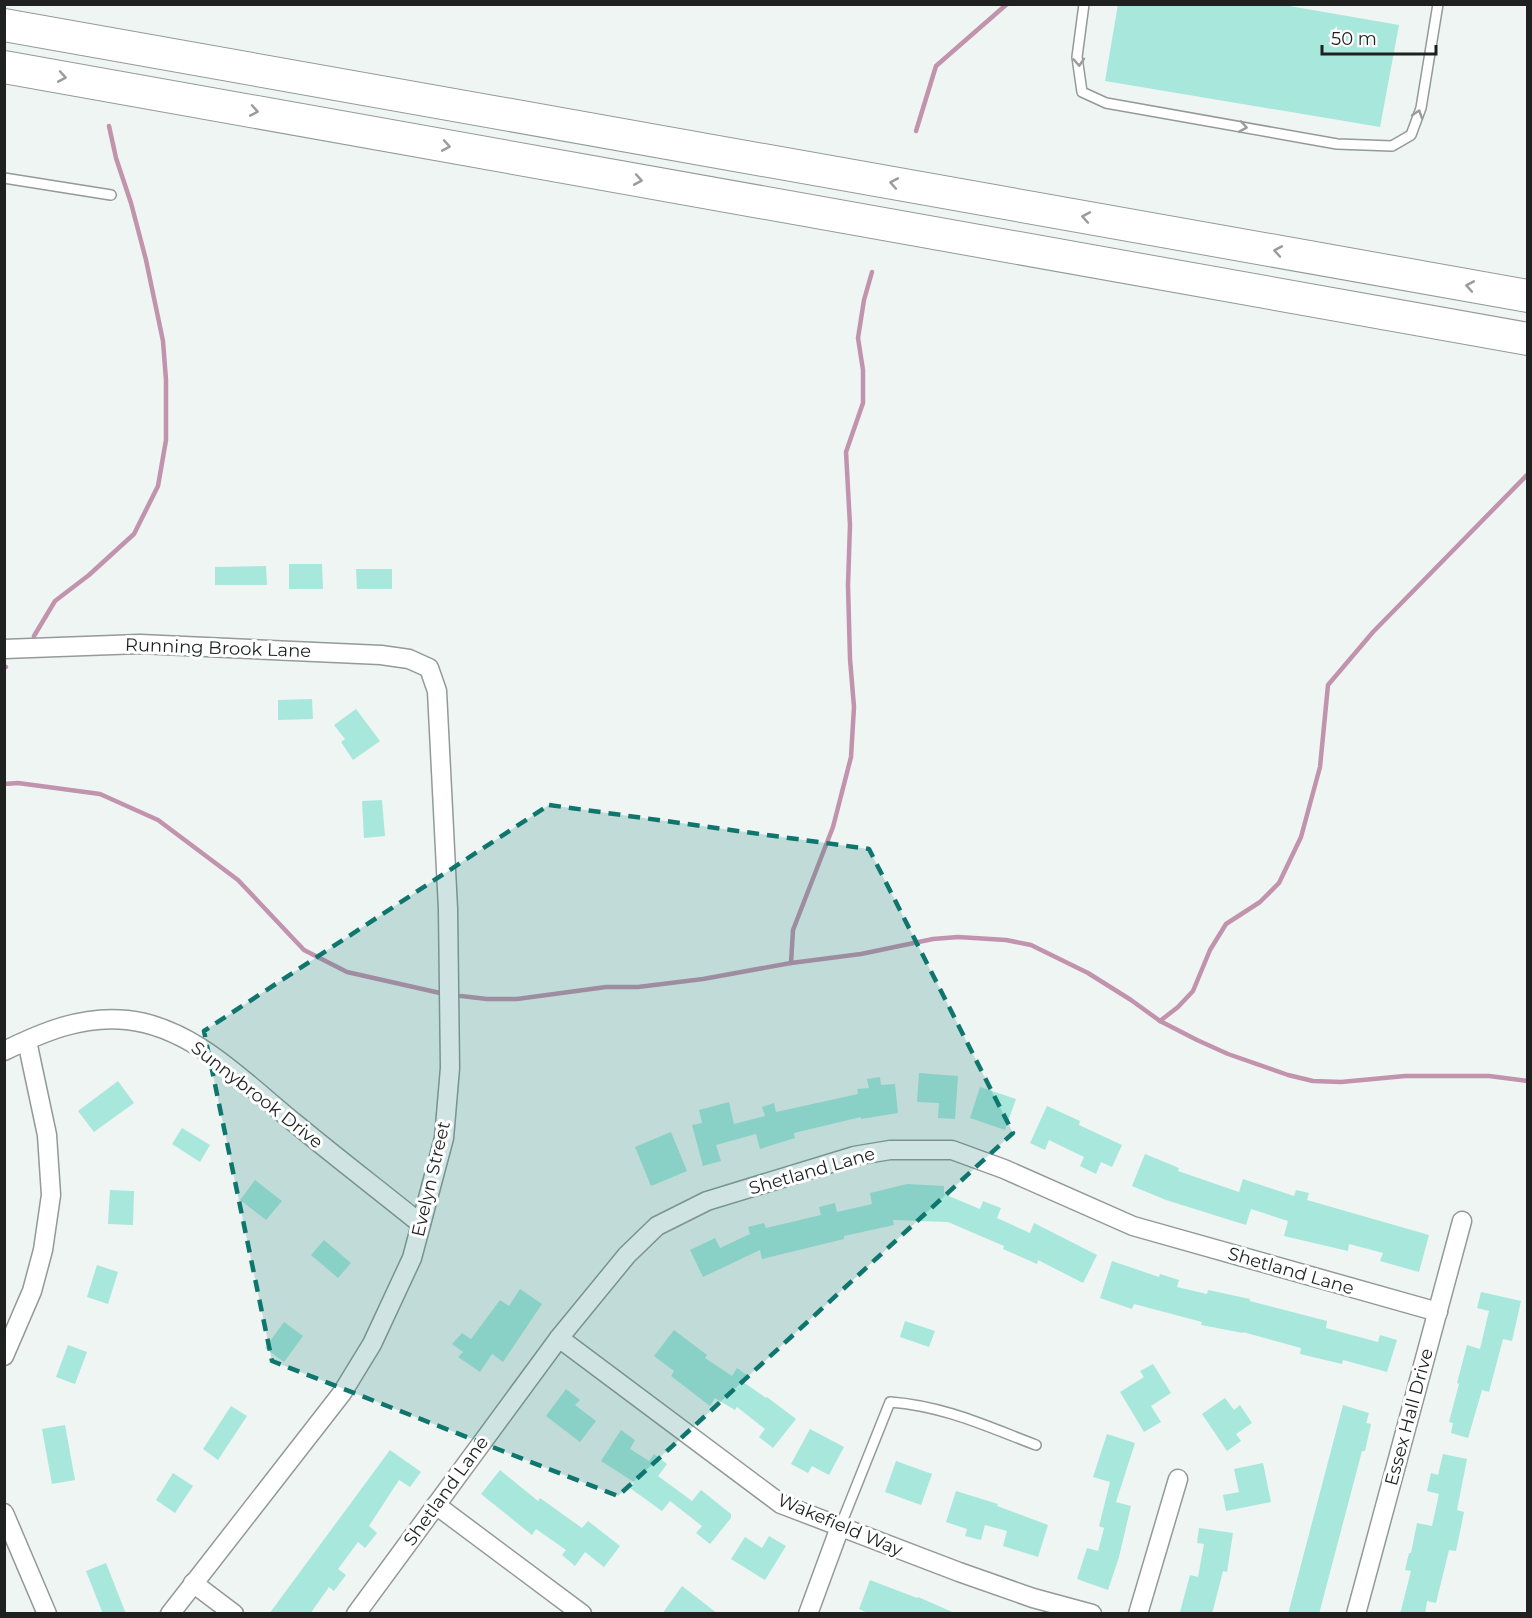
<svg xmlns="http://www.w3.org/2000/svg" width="1532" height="1618" viewBox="0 0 1532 1618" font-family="Montserrat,sans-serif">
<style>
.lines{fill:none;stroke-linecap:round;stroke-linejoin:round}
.stream{stroke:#c293ad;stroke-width:4.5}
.building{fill:#a8e7dc}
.service-casing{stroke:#939a99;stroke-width:12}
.minor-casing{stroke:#939a99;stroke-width:21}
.motorway-casing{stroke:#939a99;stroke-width:34}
.service{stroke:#fff;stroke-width:9}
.minor{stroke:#fff;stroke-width:18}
.motorway{stroke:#fff;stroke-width:32}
.oneway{stroke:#9a9b9b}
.marked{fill:#0f766e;fill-opacity:0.2;stroke:#0f766e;stroke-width:4.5;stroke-dasharray:12 8;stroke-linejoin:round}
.labels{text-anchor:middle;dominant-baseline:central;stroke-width:6;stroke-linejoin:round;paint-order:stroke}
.street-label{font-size:18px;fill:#1f2121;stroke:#fff}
</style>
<rect width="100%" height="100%" fill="#eef5f3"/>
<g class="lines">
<g class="stream">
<polyline points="916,131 936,66 1007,4"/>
<polyline points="34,636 55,601 89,575 134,534 158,486 166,440 166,380 163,341 146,260 131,203 116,158 109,126"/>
<polyline points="4,668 6,667"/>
<polyline points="4,784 18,783 100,794 158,820 238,880 304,950 347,972 440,993"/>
<polyline points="791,963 793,930 833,827 851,757 854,707 850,659 848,585 850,525 846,452 863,403 863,370 858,338 864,300 872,272"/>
<polyline points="461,996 487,999 517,999 606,987 638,987 703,979 791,963 861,954 933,939 958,937 1006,940 1031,945 1088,973 1131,1000 1160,1021 1197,1040 1228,1054 1288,1075 1313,1081 1341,1082 1405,1076 1489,1076 1528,1081"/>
<polyline points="1160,1021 1178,1007 1193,991 1210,950 1226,924 1260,902 1279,883 1301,837 1320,767 1328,685 1373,632 1528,474"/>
</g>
</g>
<g class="building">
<polygon points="1118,4 1278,4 1399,25 1380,127 1105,81"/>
<polygon points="289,564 322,564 323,589 289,589"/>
<polygon points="266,566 267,585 215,585 215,567"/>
<polygon points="356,569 392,569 392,589 357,589"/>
<polygon points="312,699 313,719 278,720 278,700"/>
<polygon points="356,709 380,741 353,760 341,742 345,739 334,725"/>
<polygon points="382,800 385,836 364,838 362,801"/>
<polygon points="919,1073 958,1076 955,1119 938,1118 939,1103 917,1102"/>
<polygon points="880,1077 881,1085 895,1084 898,1113 861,1119 861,1117 794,1133 795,1138 760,1149 756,1134 716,1145 721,1161 703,1166 692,1125 702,1123 699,1110 729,1102 734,1124 765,1116 762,1107 774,1103 776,1112 858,1094 857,1089 869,1088 867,1079"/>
<polygon points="118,1081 134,1103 94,1132 78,1111"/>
<polygon points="980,1087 1016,1099 1005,1130 970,1118"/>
<polygon points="1047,1106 1080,1121 1079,1125 1122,1145 1112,1167 1101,1162 1096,1174 1080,1166 1084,1157 1049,1140 1045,1150 1030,1143"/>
<polygon points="182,1128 210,1145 200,1162 172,1144"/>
<polygon points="671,1132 687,1171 651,1186 635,1147"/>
<polygon points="1145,1154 1179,1168 1178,1171 1239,1192 1243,1179 1294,1196 1296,1190 1309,1193 1307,1200 1429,1235 1419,1272 1380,1261 1383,1253 1349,1244 1348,1251 1284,1236 1288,1221 1251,1209 1246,1225 1166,1200 1132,1186"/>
<polygon points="255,1180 282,1201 266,1220 240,1200"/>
<polygon points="907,1184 944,1186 944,1194 980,1209 983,1201 1001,1208 997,1218 1030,1233 1034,1223 1097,1255 1083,1283 1038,1260 1037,1264 1003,1249 1004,1246 948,1222 893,1220 894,1225 844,1236 844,1239 762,1259 760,1250 703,1277 690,1250 715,1238 720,1248 750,1234 748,1227 764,1223 766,1228 821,1215 819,1207 835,1203 837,1212 872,1204 870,1193"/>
<polygon points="110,1190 134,1191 133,1225 108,1224"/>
<polygon points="324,1240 351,1263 338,1278 311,1255"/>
<polygon points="1112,1261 1159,1277 1160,1274 1179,1280 1177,1287 1207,1294 1208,1290 1250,1299 1250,1301 1327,1321 1326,1328 1378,1342 1380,1335 1397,1340 1387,1372 1343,1360 1342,1364 1300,1354 1301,1348 1243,1332 1243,1333 1201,1325 1202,1322 1134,1304 1132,1309 1100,1298"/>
<polygon points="97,1265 118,1272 108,1304 87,1297"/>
<polygon points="520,1289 542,1304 503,1362 492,1354 480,1372 458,1357 463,1352 452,1344 462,1333 471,1339 500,1300 509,1306"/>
<polygon points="1481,1292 1521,1301 1512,1341 1503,1339 1489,1392 1482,1390 1468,1438 1451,1433 1453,1423 1449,1422 1459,1384 1457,1383 1467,1345 1480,1349 1489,1311 1477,1308"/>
<polygon points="905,1321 935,1331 929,1347 900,1337"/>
<polygon points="284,1322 303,1336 284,1362 265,1348"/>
<polygon points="674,1330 707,1355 705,1358 732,1376 737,1368 747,1375 743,1382 766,1398 767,1397 796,1419 773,1448 759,1437 765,1429 737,1407 735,1410 715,1398 710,1406 671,1376 674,1371 654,1356"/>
<polygon points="68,1345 87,1352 75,1384 56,1377"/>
<polygon points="1153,1364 1171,1393 1151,1406 1161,1422 1144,1432 1120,1392 1144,1377 1140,1371"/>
<polygon points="566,1389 580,1400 575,1405 596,1421 580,1442 546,1416"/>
<polygon points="1225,1398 1234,1410 1240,1405 1252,1423 1236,1434 1241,1441 1227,1451 1202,1414"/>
<polygon points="1343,1405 1369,1413 1366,1423 1371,1424 1365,1451 1362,1451 1319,1614 1288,1614"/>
<polygon points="231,1406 247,1416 218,1460 203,1449"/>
<polygon points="65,1425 75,1480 52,1484 42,1429"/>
<polygon points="810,1429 844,1447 829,1475 812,1466 808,1473 791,1464"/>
<polygon points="621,1430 635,1440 630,1449 649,1461 654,1454 667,1464 658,1476 692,1501 701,1490 731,1514 731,1518 710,1544 696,1533 702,1526 670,1501 662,1511 630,1488 634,1482 601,1461"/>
<polygon points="1107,1434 1135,1443 1116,1502 1131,1506 1119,1557 1108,1590 1077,1579 1087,1548 1098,1551 1104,1528 1099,1526 1110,1482 1093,1477"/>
<polygon points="390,1450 421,1472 410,1487 399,1480 369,1526 377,1533 365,1548 358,1542 338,1569 346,1575 334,1591 329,1587 310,1614 269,1614"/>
<polygon points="1443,1454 1467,1459 1457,1510 1464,1512 1456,1551 1449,1550 1436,1603 1427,1601 1425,1614 1400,1614 1411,1571 1405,1570 1409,1553 1411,1553 1417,1523 1432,1526 1439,1494 1427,1491 1431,1473 1438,1475"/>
<polygon points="896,1461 932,1474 921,1505 885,1492"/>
<polygon points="1263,1463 1271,1502 1226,1511 1223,1495 1239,1492 1234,1469"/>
<polygon points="500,1470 538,1501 540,1498 582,1528 588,1521 620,1546 604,1567 585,1552 575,1566 562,1555 566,1550 536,1529 532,1535 481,1494"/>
<polygon points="173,1473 193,1486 175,1513 156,1500"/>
<polygon points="956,1491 998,1504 997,1506 1048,1525 1038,1557 1003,1546 1007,1531 985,1525 981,1540 965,1536 967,1529 946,1522"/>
<polygon points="1199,1528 1233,1533 1227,1572 1223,1571 1212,1614 1180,1612 1190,1575 1198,1577 1204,1544 1197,1543"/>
<polygon points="769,1536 786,1546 765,1580 731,1559 745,1537 762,1548"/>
<polygon points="106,1563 126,1614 103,1614 86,1571"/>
<polygon points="870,1580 917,1598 918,1597 957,1614 870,1614 859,1609"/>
<polygon points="682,1586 718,1614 662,1614"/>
</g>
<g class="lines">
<g class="service-casing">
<g id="service">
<polyline points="1084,4 1077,57 1082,92 1106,103 1337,144 1392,146 1411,135 1421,108 1438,4"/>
<polyline points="4,178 111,195"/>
<path d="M 840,1527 L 890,1402 C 944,1406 986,1426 1036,1445"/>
</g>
</g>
<g class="minor-casing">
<g id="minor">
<polyline points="4,649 140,644 381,655 409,659 429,668 437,691 448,909 450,1068 444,1138 412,1258 372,1344 342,1393 170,1614"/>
<path d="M 4,1051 C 43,1032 83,1015 127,1020 C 194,1027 246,1084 296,1124 C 337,1158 379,1190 421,1224"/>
<polyline points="559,1338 781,1504 959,1572 1033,1598 1092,1614"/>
<polyline points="4,1356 32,1291 43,1250 51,1195 47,1135 27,1041"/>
<polyline points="436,1505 582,1614"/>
<polyline points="4,1513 47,1614"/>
<polyline points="193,1583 234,1614"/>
<polyline points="356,1614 559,1338 627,1255 657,1226 707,1201 854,1156 890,1150 952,1150 1004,1169 1133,1226 1438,1312"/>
<polyline points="808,1614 840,1527"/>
<polyline points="1138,1614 1178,1479"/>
<polyline points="1356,1614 1462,1221"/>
</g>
</g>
<g class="motorway-casing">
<g id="motorway">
<polyline points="4,25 1528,296"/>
<polyline points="4,67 1528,339"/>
</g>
</g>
<use href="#service" class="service"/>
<use href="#minor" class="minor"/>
<use href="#motorway" class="motorway"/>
</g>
<defs><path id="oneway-chevron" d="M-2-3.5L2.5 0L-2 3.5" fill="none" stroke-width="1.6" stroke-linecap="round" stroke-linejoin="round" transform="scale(1.5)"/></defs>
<g class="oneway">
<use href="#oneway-chevron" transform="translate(1079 62) rotate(86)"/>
<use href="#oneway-chevron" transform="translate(62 77) rotate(10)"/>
<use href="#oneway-chevron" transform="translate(254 111) rotate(10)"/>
<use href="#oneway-chevron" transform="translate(1418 114) rotate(-72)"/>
<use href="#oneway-chevron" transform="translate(1243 127) rotate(10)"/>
<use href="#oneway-chevron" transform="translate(446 146) rotate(10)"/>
<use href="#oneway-chevron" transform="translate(638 180) rotate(10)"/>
<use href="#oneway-chevron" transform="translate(894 183) rotate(-170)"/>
<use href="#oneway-chevron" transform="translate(1086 217) rotate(-170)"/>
<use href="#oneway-chevron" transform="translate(1278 251) rotate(-170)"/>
<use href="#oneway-chevron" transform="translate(1470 286) rotate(-170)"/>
</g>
<path class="marked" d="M 549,805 L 869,849 L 1013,1133 L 618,1496 L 272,1361 L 204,1031 Z"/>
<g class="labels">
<g class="street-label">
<text transform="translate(218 648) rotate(2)">Running Brook Lane</text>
<text transform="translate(257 1095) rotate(38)">Sunnybrook Drive</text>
<text transform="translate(812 1171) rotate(-16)">Shetland Lane</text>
<text transform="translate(431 1179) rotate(-77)">Evelyn Street</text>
<text transform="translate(1291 1271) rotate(16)">Shetland Lane</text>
<text transform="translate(1409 1417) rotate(-75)">Essex Hall Drive</text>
<text transform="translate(446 1491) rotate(-54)">Shetland Lane</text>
<text transform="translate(840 1525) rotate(23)">Wakefield Way</text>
</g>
</g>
<rect width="1532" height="1618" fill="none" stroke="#1f2121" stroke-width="12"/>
<path d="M1322 45v9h114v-9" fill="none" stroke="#1f2121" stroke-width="3"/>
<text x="1331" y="45" font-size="18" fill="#1f2121" stroke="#ffffff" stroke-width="4.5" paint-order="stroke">50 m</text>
</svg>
